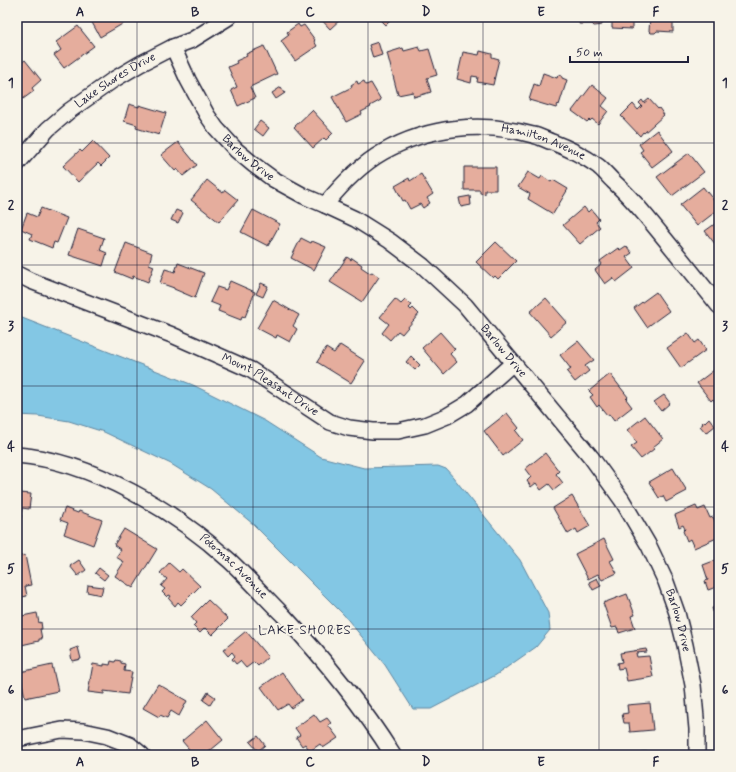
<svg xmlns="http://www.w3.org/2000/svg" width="736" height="772" viewBox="0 0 736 772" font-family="Mynerve,sans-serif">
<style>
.water{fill:#83c7e4;stroke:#5c85a0}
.building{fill:#e5ad9d;stroke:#22223b}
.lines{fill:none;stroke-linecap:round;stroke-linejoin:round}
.street-casing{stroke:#22223b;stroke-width:18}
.street{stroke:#f7f3e8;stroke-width:15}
.grid{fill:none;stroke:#22223b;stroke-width:1;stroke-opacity:0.55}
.labels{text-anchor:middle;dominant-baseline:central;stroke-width:4;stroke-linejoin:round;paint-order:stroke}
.street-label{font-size:12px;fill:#22223b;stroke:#f7f3e8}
.neighbourhood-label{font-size:13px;letter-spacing:1px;fill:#22223b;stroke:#f7f3e8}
.neatline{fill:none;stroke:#22223b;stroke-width:1.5}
.grid-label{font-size:13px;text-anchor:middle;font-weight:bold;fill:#22223b}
</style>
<rect width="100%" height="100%" fill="#f7f3e8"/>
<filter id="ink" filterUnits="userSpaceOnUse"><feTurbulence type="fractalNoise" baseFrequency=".025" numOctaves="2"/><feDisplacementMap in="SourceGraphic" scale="8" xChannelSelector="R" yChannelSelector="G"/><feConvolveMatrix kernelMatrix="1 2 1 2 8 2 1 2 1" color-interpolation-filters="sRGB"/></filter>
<g filter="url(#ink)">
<polygon class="water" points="17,316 193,385 265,421 321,457 364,468 438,466 446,469 453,477 520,560 548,613 550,630 536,647 496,675 431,709 413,709 385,665 344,615 253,524 211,489 171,464 104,432 69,421 38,416 17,415"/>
<g class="building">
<polygon points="89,17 129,17 131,19 100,37"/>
<polygon points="319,17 343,17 330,29"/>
<polygon points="386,17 390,21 386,25 382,21"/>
<polygon points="576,17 602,17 602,25 594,26 592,24 579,24 580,18 576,18"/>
<polygon points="612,17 640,17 640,20 632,19 632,29 612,28"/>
<polygon points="650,17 678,17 678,18 673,18 673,32 657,31 655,33 651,33 649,31"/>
<polygon points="298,24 300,27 304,25 315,40 314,41 317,46 295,61 281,41 289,35 287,32"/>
<polygon points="78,26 94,46 64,68 54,55 61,50 56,42"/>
<polygon points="378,42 382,55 373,58 369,45"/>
<polygon points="264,46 277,74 250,87 255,98 238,106 231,90 237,87 228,67 237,63 236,61 247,56 246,54"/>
<polygon points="419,47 421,51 429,49 437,75 427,78 431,92 414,97 413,92 398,95 387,53 403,48 404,51"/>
<polygon points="480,51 492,54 492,57 499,59 493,85 477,82 478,77 472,76 471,83 457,79 463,52 479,55"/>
<polygon points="25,60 41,80 32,88 34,91 23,99 17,92 17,66"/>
<polygon points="543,73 557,78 558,75 562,76 562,78 567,80 559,105 558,104 556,108 529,100 534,84 539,86"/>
<polygon points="357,81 358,84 364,81 366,85 371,83 381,100 370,106 371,107 361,112 362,114 346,122 332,97 352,87 351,85"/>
<polygon points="592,85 608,98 602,106 608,111 598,124 592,119 590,121 589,120 587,122 572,111"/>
<polygon points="281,87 285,93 276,99 272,93"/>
<polygon points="649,99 658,109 659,108 664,115 644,133 643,132 640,136 621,116 633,104 638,110 642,106 639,103 642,100 644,103"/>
<polygon points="129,104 139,107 139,105 166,113 159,135 136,128 137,125 124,121"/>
<polygon points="312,110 333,133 326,140 324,138 313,148 294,127"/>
<polygon points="260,121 269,128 263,136 254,129"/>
<polygon points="657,130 673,151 652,167 640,152 643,150 639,144"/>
<polygon points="93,141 109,158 101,166 98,163 78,182 63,166 80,150 82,152"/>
<polygon points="178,142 197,165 183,176 177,169 175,171 161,155"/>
<polygon points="689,153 704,172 672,196 657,177"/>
<polygon points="464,167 496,167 496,190 485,190 485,194 480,193 480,190 464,190"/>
<polygon points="528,172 540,179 542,176 551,182 553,180 568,189 553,214 528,199 530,194 518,187"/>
<polygon points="421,174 433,194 427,198 430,203 423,208 420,204 410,209 405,200 403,201 395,186 409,178 410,181"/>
<polygon points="207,180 223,193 225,190 238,200 219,222 191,200"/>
<polygon points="703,187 719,207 719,209 697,226 680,205"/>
<polygon points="470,196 471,205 461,207 459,198"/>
<polygon points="584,207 588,212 591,209 599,219 596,222 600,227 580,244 563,225"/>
<polygon points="41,208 67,218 57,243 54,242 52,248 30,239 32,234 21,229 27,213 37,217"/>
<polygon points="176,210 183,213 178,223 171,220"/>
<polygon points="253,210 280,224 268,246 241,232"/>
<polygon points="719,221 719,249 705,231"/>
<polygon points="78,229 104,238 100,250 107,253 103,266 69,255"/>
<polygon points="301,238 311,243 312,241 326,247 314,270 291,258"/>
<polygon points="496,242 516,261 498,279 495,276 493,278 476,262"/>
<polygon points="126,243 152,253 149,264 154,266 148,282 133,276 132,279 115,272"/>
<polygon points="626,246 632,253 626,257 634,268 616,282 613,278 605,284 595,270 602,264 600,261 618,248 620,250"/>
<polygon points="347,257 351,260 352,258 362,265 361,267 370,273 372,272 379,277 362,302 330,282"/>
<polygon points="178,263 204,273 195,298 174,289 174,288 160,283 165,269 175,272"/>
<polygon points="230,281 255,292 245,317 242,316 241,320 218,311 220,306 210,302 217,287 226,290"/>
<polygon points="261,283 268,286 263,297 256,294"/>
<polygon points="656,292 669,311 647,327 634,308"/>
<polygon points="546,298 567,322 551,336 530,312"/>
<polygon points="395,299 401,304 405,300 412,305 409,308 411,310 413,308 419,314 402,334 398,331 390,340 382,333 389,324 380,317"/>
<polygon points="273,300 299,315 293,326 297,329 290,342 277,335 276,338 257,328"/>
<polygon points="440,332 455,349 450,354 457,362 444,374 422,348"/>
<polygon points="688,333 695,343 699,340 706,350 681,368 667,348"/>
<polygon points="578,341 594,360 585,366 589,371 575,382 567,372 571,369 560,355"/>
<polygon points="340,345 365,361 351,383 317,362 326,348 334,353"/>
<polygon points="411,356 420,365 415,370 406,362"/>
<polygon points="718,367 719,369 719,407 713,399 711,401 697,383"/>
<polygon points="610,374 628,397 626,399 632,407 614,421 609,414 607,415 599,405 597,407 590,397 593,395 589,391"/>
<polygon points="664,395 670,403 661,411 654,402"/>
<polygon points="507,413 519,428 516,431 523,440 503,456 484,431"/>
<polygon points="645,416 663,439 653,447 654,449 641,459 631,447 637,443 627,430"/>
<polygon points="709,418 715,426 706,433 700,426 703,424 702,423 704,421 705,422"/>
<polygon points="545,453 559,471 556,474 563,483 554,490 549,484 541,490 536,483 531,487 527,481 531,477 525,469"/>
<polygon points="673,468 687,491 666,502 663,496 659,498 649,482"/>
<polygon points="17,490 19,491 19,493 31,494 29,509 22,508 21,518 17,518"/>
<polygon points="572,496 590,526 578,533 576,529 568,534 553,508"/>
<polygon points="696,506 698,510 705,507 710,518 713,517 719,530 719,537 694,548 690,539 687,541 683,531 685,529 683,525 679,527 675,515"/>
<polygon points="65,508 78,513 79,511 102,520 93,545 64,534 68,523 60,520"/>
<polygon points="124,529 157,549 133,588 115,576 124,562 116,557 121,550 114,545"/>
<polygon points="604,539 614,559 610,561 617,573 602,580 598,574 588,579 575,554"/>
<polygon points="25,555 31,585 25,586 27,596 17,598 17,557"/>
<polygon points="719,559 719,586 708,590 705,581 708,580 703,565"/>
<polygon points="79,560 86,570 78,576 70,566"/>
<polygon points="169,563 179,572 182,569 200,586 181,605 178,602 175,606 169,599 171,596 169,595 167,597 162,592 165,589 161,586 167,579 160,573"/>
<polygon points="99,568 108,575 104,580 95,573"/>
<polygon points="597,578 601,586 593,590 589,582"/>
<polygon points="88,585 103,587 101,595 87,592"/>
<polygon points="627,594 635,615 631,616 635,628 619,633 617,627 612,628 603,603"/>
<polygon points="208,600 228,619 212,635 205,628 200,633 193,626 196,623 191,617"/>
<polygon points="719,606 719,628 718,628 712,608"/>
<polygon points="37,613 39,623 41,622 42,629 40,629 42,639 39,639 39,641 17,646 17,617"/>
<polygon points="246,631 268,657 258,666 254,662 246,668 240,661 236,664 232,659 235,656 232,652 228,656 223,650"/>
<polygon points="78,647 81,659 72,661 70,650"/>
<polygon points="646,649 647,652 636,653 637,657 649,656 653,677 627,681 624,668 618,669 617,663 622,662 620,653"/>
<polygon points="116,660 121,661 121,663 125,664 124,671 132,672 128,694 104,691 104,694 88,692 93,664 104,666 104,664 110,665 111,661 115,662"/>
<polygon points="52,665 58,691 25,698 20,672"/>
<polygon points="282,672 302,700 291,708 288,704 278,710 261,687"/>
<polygon points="158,684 187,701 179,716 171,711 167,718 160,715 159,717 143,708"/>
<polygon points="208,692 215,697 210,705 203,700"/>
<polygon points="650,703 653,730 630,732 629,723 624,723 622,714 628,713 627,705"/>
<polygon points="314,714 320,722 327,718 331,723 328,725 338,738 323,748 320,744 310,751 305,744 302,746 296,737 300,735 295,728"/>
<polygon points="207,720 223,740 205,755 194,755 182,741"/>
<polygon points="258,736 265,745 258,751 250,742"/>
<rect x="642" y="752" width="17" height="3"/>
</g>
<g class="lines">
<g class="street-casing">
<g id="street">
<path id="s1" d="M 173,47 L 188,80 L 207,115 L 216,128 L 236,150 L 254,165 L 273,179 L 304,196 L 325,205 L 355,219 L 390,241 L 423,266 L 465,305 L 591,457 L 622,500 L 649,546 L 666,582 L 677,613 L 685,645 L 693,685 L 697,729 L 697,755"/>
<path id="s2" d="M 17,164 L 48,129 L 69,111 L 113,80 L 140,64 L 173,47 L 192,40 L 229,17"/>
<path id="s3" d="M 325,205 C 342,184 360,165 383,152 C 429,126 482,121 533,135 C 539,136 546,140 552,142 C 568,148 584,156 598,166 C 603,170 608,176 613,181 C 625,192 636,204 646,216 C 671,246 695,276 719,306"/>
<path id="s4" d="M 17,274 L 31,281 L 172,335 L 251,370 L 330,422 L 349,428 L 373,431 L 398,431 L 425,425 L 447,416 L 467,404 L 513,363"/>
<path id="s5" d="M 17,455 C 92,461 175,511 230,561 C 248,578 265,597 283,615 C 324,659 361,704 393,755"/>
<polyline points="17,739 62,730 83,731 107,736 130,745 142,755"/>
</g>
</g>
<use href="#street" class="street"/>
</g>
</g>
<path class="grid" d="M 137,17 L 137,755M 253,17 L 253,755M 368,17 L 368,755M 483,17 L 483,755M 599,17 L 599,755M 17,143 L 719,143M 17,265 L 719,265M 17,386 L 719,386M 17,507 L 719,507M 17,629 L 719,629"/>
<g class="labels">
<g class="street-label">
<text stroke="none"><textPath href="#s2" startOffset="130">Lake Shores Drive</textPath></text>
<text stroke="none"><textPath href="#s3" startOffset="246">Hamilton Avenue</textPath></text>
<text stroke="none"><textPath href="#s1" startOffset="136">Barlow Drive</textPath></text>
<text stroke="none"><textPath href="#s1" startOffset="460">Barlow Drive</textPath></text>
<text stroke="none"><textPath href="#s4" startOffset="277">Mount Pleasant Drive</textPath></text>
<text stroke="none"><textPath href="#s5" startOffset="248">Potomac Avenue</textPath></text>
<text stroke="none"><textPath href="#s1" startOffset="784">Barlow Drive</textPath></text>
</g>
<g class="neighbourhood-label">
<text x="305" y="630">LAKE SHORES</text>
</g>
</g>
<rect width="736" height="772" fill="none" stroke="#f7f3e8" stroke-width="44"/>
<path d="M570 56v6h118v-6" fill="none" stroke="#22223b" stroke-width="2"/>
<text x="576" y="56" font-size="12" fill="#22223b" stroke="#f7f3e8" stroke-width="3" paint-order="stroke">50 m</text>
<rect x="22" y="22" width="692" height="728" class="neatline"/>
<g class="grid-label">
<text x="80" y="16">A</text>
<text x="195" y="16">B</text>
<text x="310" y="16">C</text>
<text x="426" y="16">D</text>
<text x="541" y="16">E</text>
<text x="656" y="16">F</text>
<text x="11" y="87">1</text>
<text x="725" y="87">1</text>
<text x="11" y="209">2</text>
<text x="725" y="209">2</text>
<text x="11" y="330">3</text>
<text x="725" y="330">3</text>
<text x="11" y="451">4</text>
<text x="725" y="451">4</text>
<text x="11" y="573">5</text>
<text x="725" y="573">5</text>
<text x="11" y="694">6</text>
<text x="725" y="694">6</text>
<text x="80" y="766">A</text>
<text x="195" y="766">B</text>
<text x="310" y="766">C</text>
<text x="426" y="766">D</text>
<text x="541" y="766">E</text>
<text x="656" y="766">F</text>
</g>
</svg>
